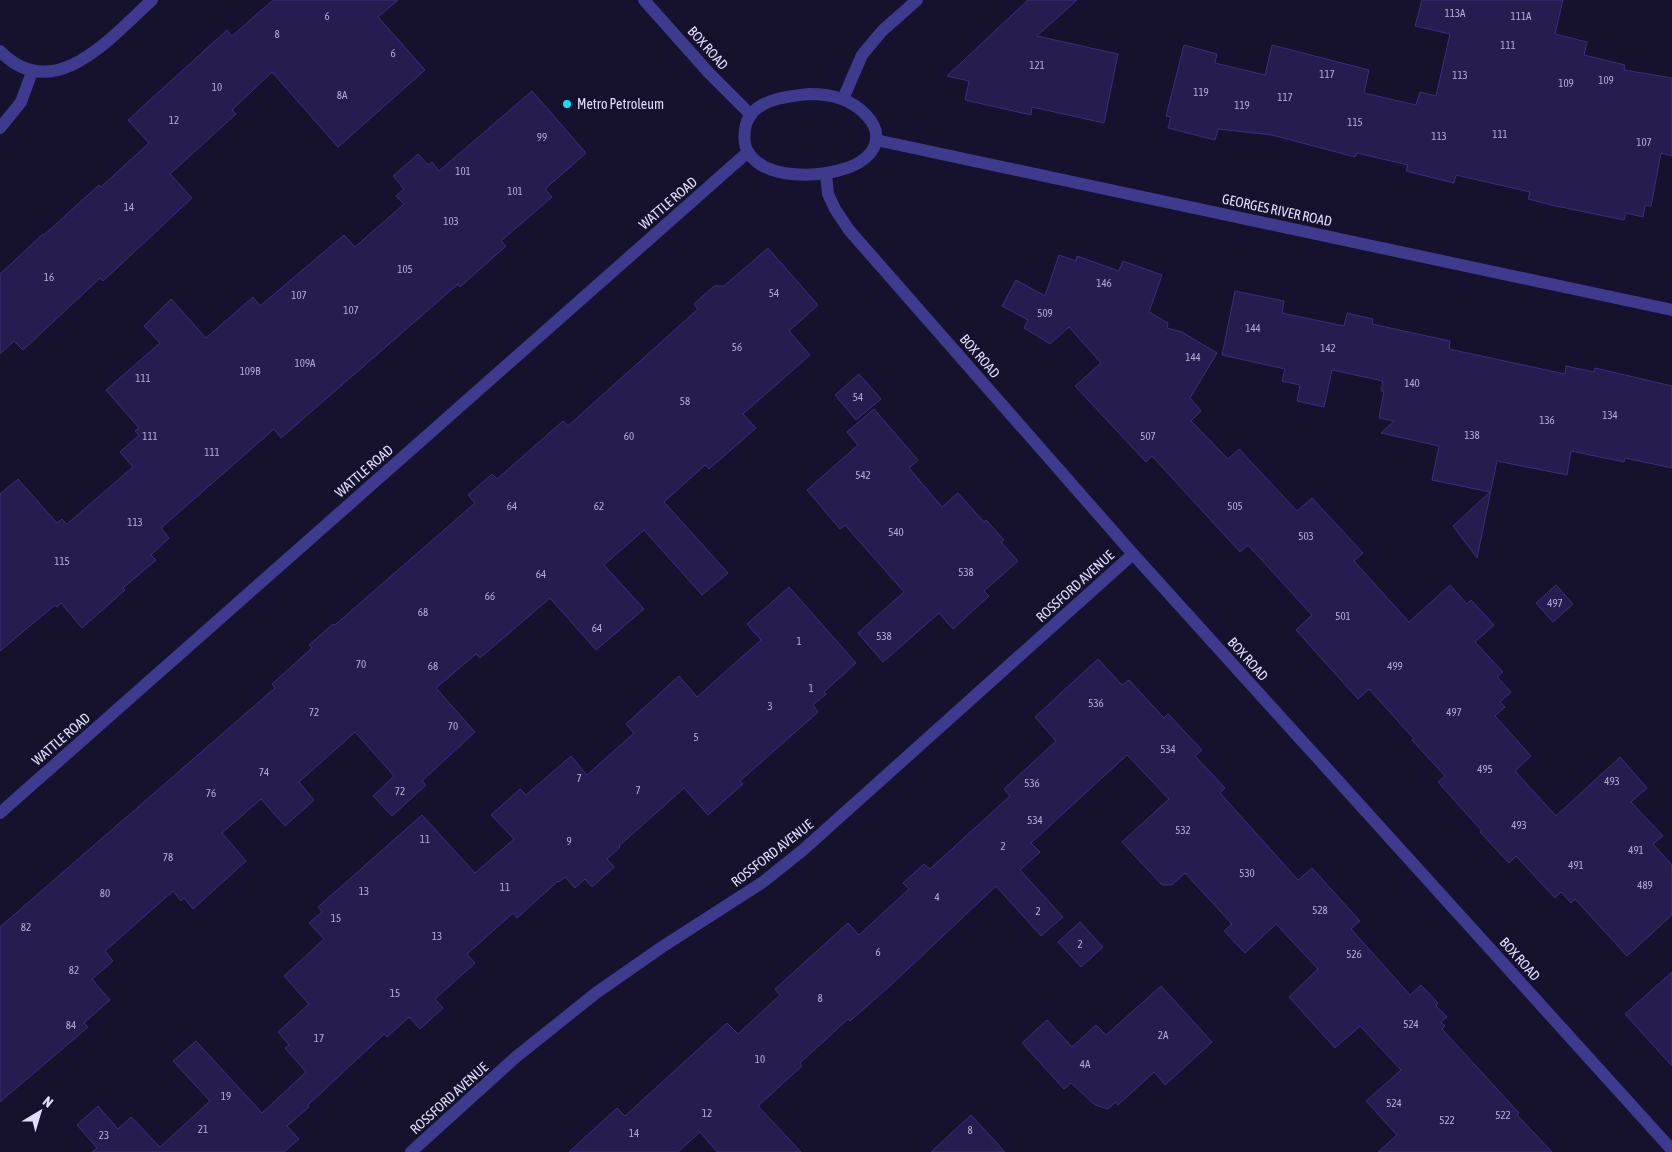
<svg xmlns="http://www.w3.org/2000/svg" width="1672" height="1152" viewBox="0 0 1672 1152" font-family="'Asap Condensed',sans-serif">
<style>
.building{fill:#271c4f;stroke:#3e2d7c}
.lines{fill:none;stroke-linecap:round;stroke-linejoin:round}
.minor{stroke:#3e3a8e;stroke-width:12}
.poi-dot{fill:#09e2ff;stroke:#16112d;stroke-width:2}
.labels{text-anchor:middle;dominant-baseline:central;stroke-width:5;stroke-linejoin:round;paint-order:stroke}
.number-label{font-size:11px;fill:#b2add3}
.street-label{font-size:14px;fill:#e1ddff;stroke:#16112d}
.poi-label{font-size:14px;fill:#e1ddff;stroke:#16112d;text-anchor:start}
</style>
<rect width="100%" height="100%" fill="#16112d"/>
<g class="building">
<polygon points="273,0 398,0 378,17 425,70 338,147 272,72 232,110 236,114 170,174 192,198 103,281 100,278 23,350 14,341 0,354 0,274 43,234 44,235 99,185 101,187 149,143 128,120 227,30 232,36"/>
<polygon points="1028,0 1077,0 1037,36 1118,54 1104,123 1032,107 1031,115 965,100 969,81 947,76"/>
<polygon points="1422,0 1563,0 1555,34 1587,42 1584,55 1625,65 1624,70 1672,78 1672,156 1661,153 1651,206 1645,205 1643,217 1626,213 1624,220 1551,205 1528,199 1530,192 1456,175 1454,183 1406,171 1408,165 1357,153 1355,157 1272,135 1218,129 1215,140 1168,128 1171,117 1166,116 1184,45 1217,54 1215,63 1265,75 1272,45 1369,70 1364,93 1416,105 1420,92 1436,96 1450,34 1415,26"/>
<polygon points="532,91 586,153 545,189 552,197 501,241 506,246 460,287 458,284 281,438 274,429 161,528 169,538 151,555 156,560 123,588 125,590 82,628 61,603 57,607 55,605 0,651 0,494 18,479 57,523 62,519 67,524 133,467 120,452 139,435 135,431 139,428 106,390 160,343 144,326 171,299 206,338 253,297 260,306 344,235 355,247 404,204 396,196 404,189 393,176 418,154 428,165 432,162 439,171"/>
<polygon points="768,248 818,305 789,331 810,355 743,414 756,428 709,469 705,465 664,502 728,573 702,595 644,530 604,565 644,609 596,650 550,598 480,658 476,654 436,688 475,732 422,781 426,785 392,816 373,796 394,776 355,732 299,782 314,800 285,826 261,799 222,833 246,861 193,909 184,898 181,901 173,891 105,951 113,961 92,979 110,1000 84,1023 88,1027 0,1102 0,927 275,688 272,684 312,648 309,645 333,624 335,625 475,503 468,495 492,474 497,479 563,421 568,426 698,309 694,304 714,286 724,286"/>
<polygon points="1059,255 1076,261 1077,256 1119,271 1123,261 1162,275 1149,312 1168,323 1167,328 1182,332 1217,353 1190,398 1201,411 1191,421 1228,459 1239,449 1297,511 1312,498 1363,553 1354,561 1409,622 1450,585 1467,604 1471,600 1494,625 1475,642 1503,672 1497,677 1511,692 1500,702 1505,707 1495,716 1531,756 1515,771 1556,816 1620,757 1647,788 1631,802 1663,836 1653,844 1672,865 1672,915 1627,956 1575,899 1571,903 1561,892 1555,898 1516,856 1509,863 1480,832 1482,831 1438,782 1445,776 1412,740 1414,739 1369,689 1358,699 1296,630 1312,615 1248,545 1240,552 1152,456 1146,462 1075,386 1101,363 1069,327 1050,344 1024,328 1028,320 1002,306 1016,280 1045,296"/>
<polygon points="1235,291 1284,301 1282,313 1344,326 1347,313 1373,319 1372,324 1450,341 1449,349 1565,374 1566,366 1594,372 1595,368 1672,386 1672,468 1625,458 1624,462 1571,451 1567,475 1497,461 1477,558 1453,526 1490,492 1432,480 1439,446 1381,433 1394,421 1379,418 1384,391 1381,391 1383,381 1332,370 1324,407 1297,401 1300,385 1282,381 1285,369 1222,355"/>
<polygon points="859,374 881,399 856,420 835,395"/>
<polygon points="874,409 918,460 909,468 942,507 958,493 984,522 986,520 1004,540 1001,542 1018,561 984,591 989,596 953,629 939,613 883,662 858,633 904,592 845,525 840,529 807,490 858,445 847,432"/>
<polygon points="1556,585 1573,604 1553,622 1536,603"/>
<polygon points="789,587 856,663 824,692 826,694 813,705 818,712 740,781 743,784 708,815 684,788 619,846 620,847 607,859 614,867 592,887 585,879 575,888 565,877 559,882 558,881 517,918 513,913 467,954 475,963 435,999 443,1008 420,1029 409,1017 387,1037 384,1034 308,1105 309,1107 287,1126 299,1139 284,1152 92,1152 97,1148 77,1125 98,1106 118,1129 131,1117 160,1147 210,1101 173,1061 196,1041 262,1113 306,1072 285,1048 289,1045 278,1032 309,1004 284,976 324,939 309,923 322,912 318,907 422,815 475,873 514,839 491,815 520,789 526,795 571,756 587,775 634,733 626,724 679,676 697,697 761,640 747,624"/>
<polygon points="1098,659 1122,685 1129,680 1164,718 1168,714 1202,750 1195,756 1225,788 1220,793 1298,880 1312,868 1360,921 1351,929 1410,995 1421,985 1438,1003 1436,1006 1447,1017 1441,1022 1445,1026 1442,1029 1519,1113 1517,1115 1552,1152 1378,1152 1397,1135 1366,1101 1401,1070 1360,1026 1335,1048 1289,997 1318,969 1276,924 1245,953 1224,931 1232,924 1185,873 1172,885 1162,885 1122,842 1169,799 1127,755 1031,843 1040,852 1020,870 1063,917 1041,936 996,886 892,984 850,1021 848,1019 800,1063 802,1066 758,1106 801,1152 717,1152 700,1132 678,1152 569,1152 617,1108 625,1116 727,1023 738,1034 780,995 775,989 848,923 859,935 909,889 903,883 924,864 930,869 1010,796 1004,789 1056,741 1035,717"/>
<polygon points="1080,922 1103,947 1081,967 1058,942"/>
<polygon points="1672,972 1672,1066 1625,1014"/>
<polygon points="1161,986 1212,1042 1165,1085 1154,1072 1118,1105 1116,1102 1108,1109 1095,1105 1071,1083 1064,1089 1022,1043 1047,1020 1072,1047 1096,1025 1106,1035"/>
<polygon points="971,1115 1005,1152 931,1152"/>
</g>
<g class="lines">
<g class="minor">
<polyline points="644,0 709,73 751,115"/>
<path d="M 0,51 C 54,107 112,36 152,0"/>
<path d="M 809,94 C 820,94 831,95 842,99 C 858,105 879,122 876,140 C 875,154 859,164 847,168 C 820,177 766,181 748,152 C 744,145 744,137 745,130 C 748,100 786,96 809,94 Z"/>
<polyline points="843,99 862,55 882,31 917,0"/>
<polyline points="0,128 21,102 32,72"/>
<polyline points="876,140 1672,310"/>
<polyline points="826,174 828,194 835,209 849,230 1133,554 1672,1150"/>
<polyline points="0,813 748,152"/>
<polyline points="411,1152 516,1057 596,993 662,947 763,882 803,850 1133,554"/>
</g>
</g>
<circle class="poi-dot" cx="567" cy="104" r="5"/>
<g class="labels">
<g class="number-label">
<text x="1455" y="13">113A</text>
<text x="327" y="16">6</text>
<text x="1521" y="16">111A</text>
<text x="277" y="34">8</text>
<text x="1508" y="45">111</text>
<text x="393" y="53">6</text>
<text x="1037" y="65">121</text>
<text x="1327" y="74">117</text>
<text x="1460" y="75">113</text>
<text x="1606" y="80">109</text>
<text x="1566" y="83">109</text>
<text x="217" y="87">10</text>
<text x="1201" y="92">119</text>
<text x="342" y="95">8A</text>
<text x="1285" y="97">117</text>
<text x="1242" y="105">119</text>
<text x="174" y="120">12</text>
<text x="1355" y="122">115</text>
<text x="1500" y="134">111</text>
<text x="1439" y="136">113</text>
<text x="542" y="137">99</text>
<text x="1644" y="142">107</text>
<text x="463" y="171">101</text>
<text x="515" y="191">101</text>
<text x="129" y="207">14</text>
<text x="451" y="221">103</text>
<text x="405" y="269">105</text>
<text x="49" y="277">16</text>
<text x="1104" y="283">146</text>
<text x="774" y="293">54</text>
<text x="299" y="295">107</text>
<text x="351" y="310">107</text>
<text x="1045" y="313">509</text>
<text x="1253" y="328">144</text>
<text x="737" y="347">56</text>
<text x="1328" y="348">142</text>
<text x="1193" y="357">144</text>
<text x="305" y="363">109A</text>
<text x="250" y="371">109B</text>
<text x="143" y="378">111</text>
<text x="1412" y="383">140</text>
<text x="858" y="397">54</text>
<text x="685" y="401">58</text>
<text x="1610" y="415">134</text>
<text x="1547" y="420">136</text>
<text x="1472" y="435">138</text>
<text x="150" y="436">111</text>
<text x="629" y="436">60</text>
<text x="1148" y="436">507</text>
<text x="212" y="452">111</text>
<text x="863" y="475">542</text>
<text x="512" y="506">64</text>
<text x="599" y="506">62</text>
<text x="1235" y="506">505</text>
<text x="135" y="522">113</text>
<text x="896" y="532">540</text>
<text x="1306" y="536">503</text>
<text x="62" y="561">115</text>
<text x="966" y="572">538</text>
<text x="541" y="574">64</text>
<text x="490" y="596">66</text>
<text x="1555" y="603">497</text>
<text x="423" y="612">68</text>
<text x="1343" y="616">501</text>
<text x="597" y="628">64</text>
<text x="884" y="636">538</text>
<text x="799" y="641">1</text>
<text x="361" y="664">70</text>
<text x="433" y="666">68</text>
<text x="1395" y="666">499</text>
<text x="811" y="688">1</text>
<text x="1096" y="703">536</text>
<text x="770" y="706">3</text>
<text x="314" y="712">72</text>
<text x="1454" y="712">497</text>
<text x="453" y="726">70</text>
<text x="696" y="737">5</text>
<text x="1168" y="749">534</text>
<text x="1485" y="769">495</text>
<text x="264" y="772">74</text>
<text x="579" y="778">7</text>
<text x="1612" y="781">493</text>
<text x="1032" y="783">536</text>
<text x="638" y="790">7</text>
<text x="400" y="791">72</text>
<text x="211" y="793">76</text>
<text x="1035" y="820">534</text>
<text x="1519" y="825">493</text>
<text x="1183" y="830">532</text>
<text x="425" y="839">11</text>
<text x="569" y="841">9</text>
<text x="1003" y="846">2</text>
<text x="1636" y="850">491</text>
<text x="168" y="857">78</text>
<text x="1576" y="865">491</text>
<text x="1247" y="873">530</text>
<text x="1645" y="885">489</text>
<text x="505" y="887">11</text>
<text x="364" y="891">13</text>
<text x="105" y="893">80</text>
<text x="937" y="897">4</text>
<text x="1320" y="910">528</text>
<text x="1038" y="911">2</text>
<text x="336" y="918">15</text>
<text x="26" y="927">82</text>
<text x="437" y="936">13</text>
<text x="1080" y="944">2</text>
<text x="878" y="952">6</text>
<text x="1354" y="954">526</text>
<text x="74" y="970">82</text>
<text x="395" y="993">15</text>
<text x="820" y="998">8</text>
<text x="1411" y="1024">524</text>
<text x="71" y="1025">84</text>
<text x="1163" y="1035">2A</text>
<text x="319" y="1038">17</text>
<text x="760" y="1059">10</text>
<text x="1085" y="1064">4A</text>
<text x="226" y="1096">19</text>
<text x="1394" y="1103">524</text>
<text x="707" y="1113">12</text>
<text x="1503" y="1115">522</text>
<text x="1447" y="1120">522</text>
<text x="203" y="1129">21</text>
<text x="970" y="1130">8</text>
<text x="634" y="1133">14</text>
<text x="104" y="1135">23</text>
</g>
<g class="street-label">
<text transform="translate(708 48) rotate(48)">BOX ROAD</text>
<text transform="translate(668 203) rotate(-41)">WATTLE ROAD</text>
<text transform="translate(1277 210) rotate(12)">GEORGES RIVER ROAD</text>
<text transform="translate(980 356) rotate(49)">BOX ROAD</text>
<text transform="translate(364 471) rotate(-41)">WATTLE ROAD</text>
<text transform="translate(1075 586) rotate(-42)">ROSSFORD AVENUE</text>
<text transform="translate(1248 659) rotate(48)">BOX ROAD</text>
<text transform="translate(61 739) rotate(-41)">WATTLE ROAD</text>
<text transform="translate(772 853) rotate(-38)">ROSSFORD AVENUE</text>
<text transform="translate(1520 959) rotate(48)">BOX ROAD</text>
<text transform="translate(449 1098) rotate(-42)">ROSSFORD AVENUE</text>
</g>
<g class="poi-label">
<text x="577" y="104">Metro Petroleum</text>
</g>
</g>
<g transform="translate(40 1112) rotate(38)" stroke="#16112d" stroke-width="4" paint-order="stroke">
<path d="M0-4L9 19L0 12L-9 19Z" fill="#e1ddff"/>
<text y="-8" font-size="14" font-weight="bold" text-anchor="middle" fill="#e1ddff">N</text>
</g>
</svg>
